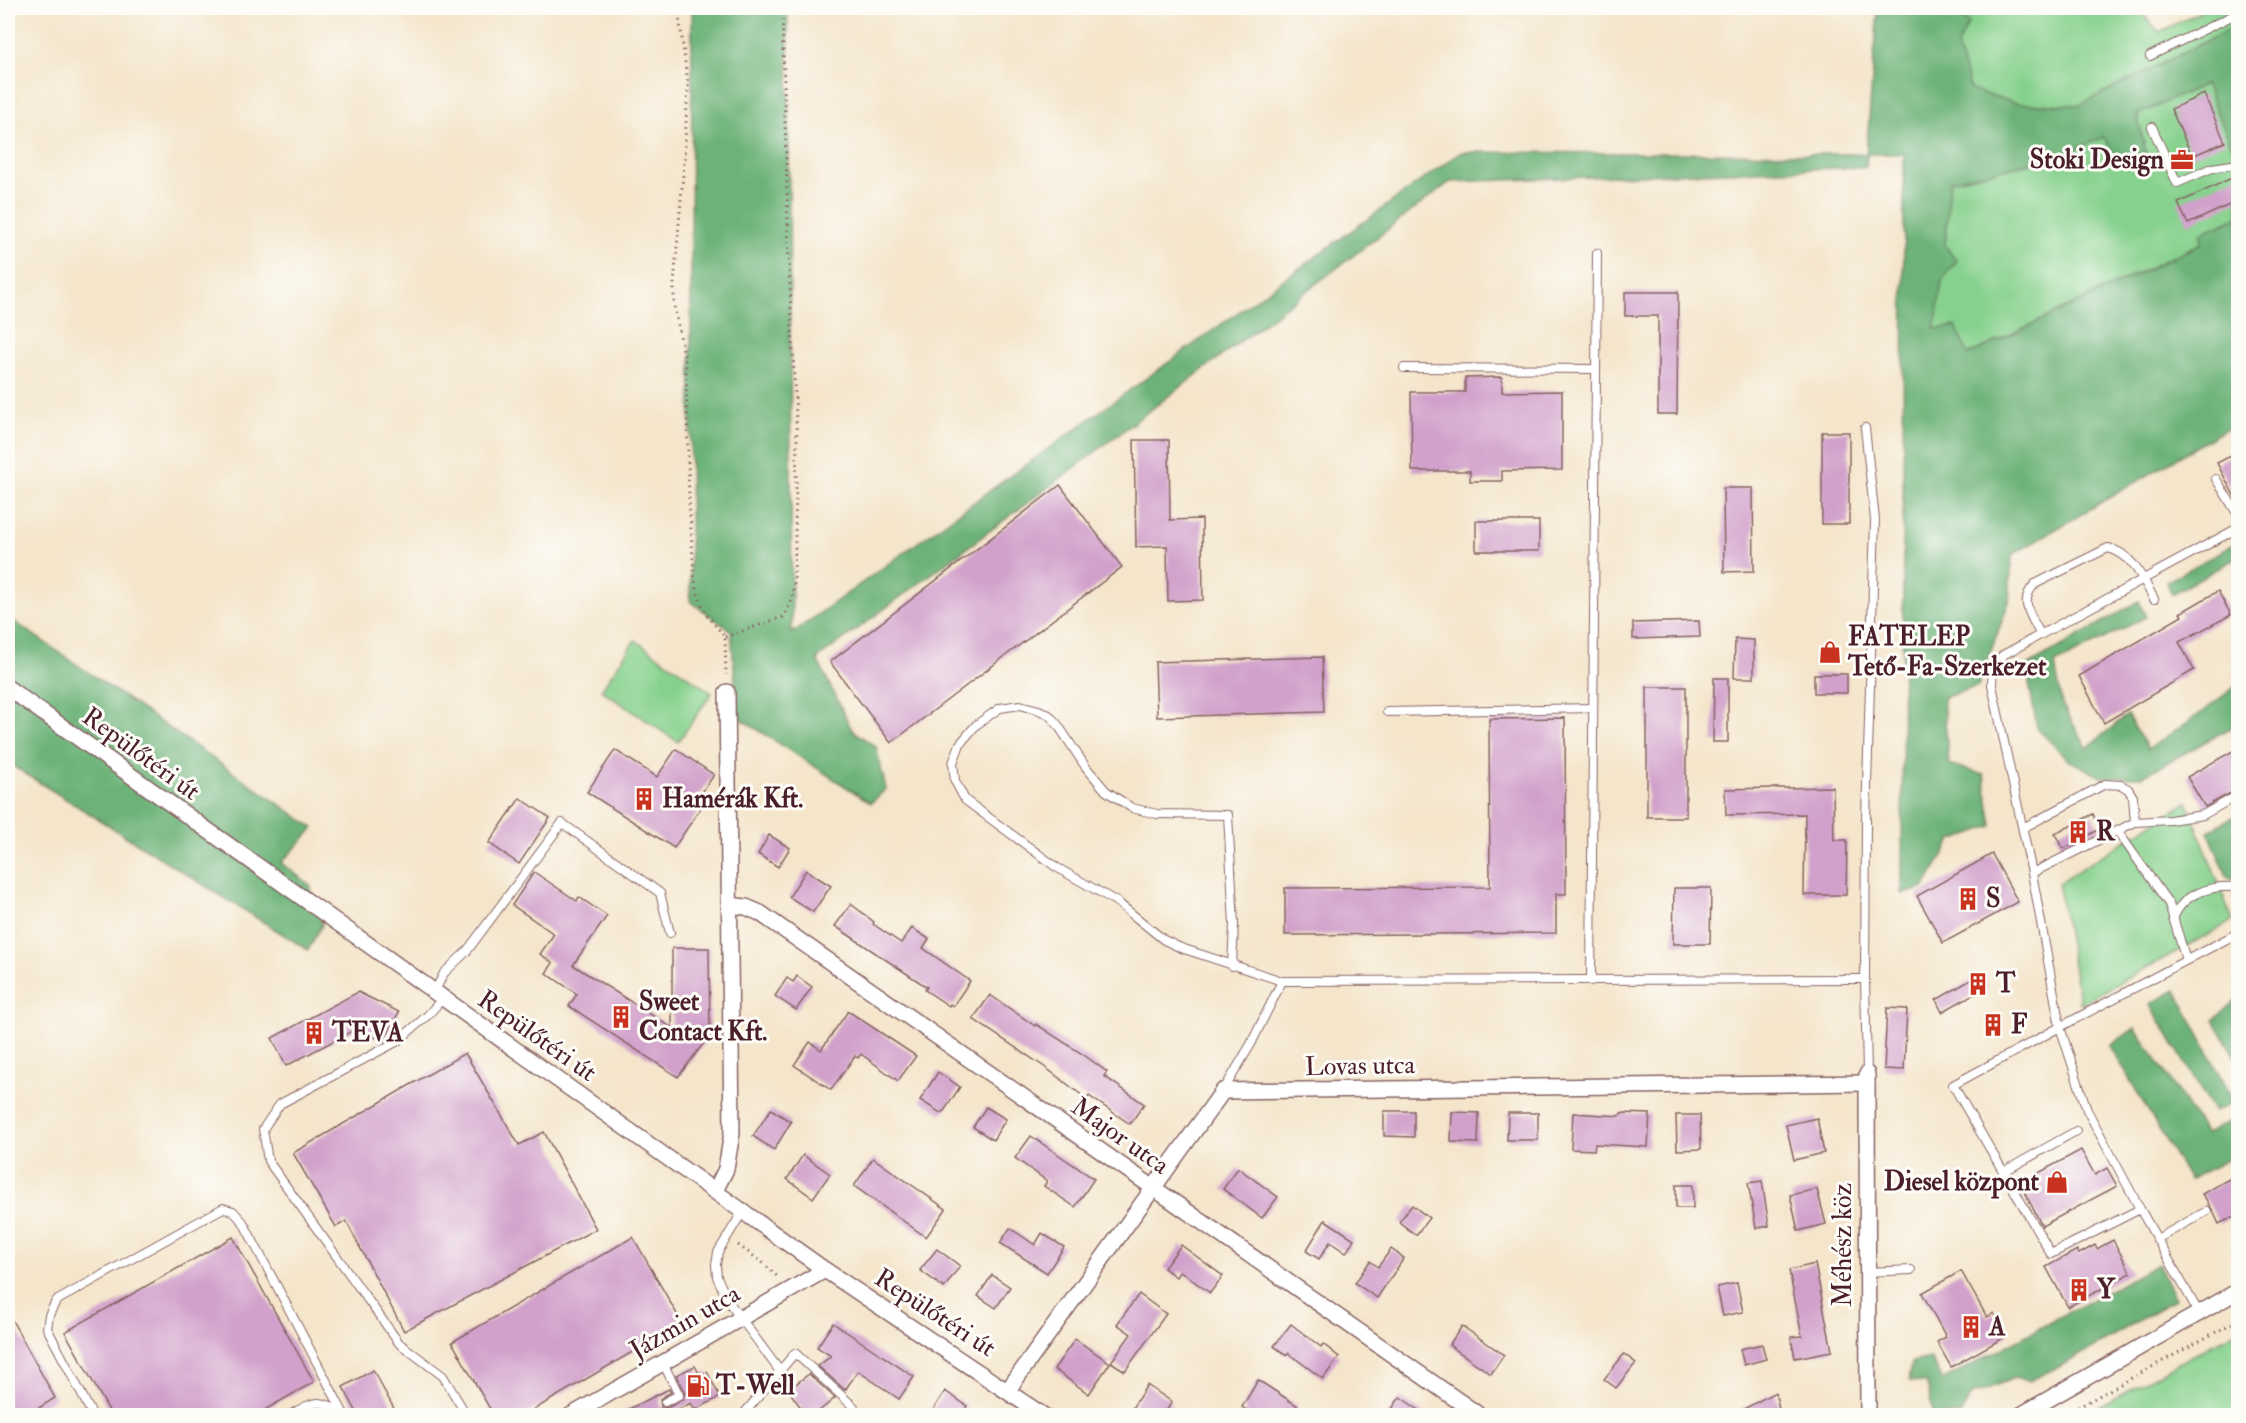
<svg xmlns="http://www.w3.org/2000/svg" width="2246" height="1423" viewBox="0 0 2246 1423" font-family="'IM FELL Double Pica',serif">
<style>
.green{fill:#87d18e;stroke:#68785c;stroke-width:1.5}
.forest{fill:#6db379;stroke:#5c6952;stroke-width:1.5}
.building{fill:#d1a1cb}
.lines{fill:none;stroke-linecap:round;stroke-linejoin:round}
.service-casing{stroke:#866463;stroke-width:10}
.minor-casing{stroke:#866463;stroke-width:18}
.path{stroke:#866463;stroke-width:3;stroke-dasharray:1.5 4.5;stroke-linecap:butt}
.service{stroke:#fff;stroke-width:8}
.minor{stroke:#fff;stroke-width:15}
.labels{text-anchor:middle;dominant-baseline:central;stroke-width:6;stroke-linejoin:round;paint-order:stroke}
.poi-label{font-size:26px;font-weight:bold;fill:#4a1f2b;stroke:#fdfcf7;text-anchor:start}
.street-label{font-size:26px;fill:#4a1f2b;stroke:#fdfcf7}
</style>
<rect width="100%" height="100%" fill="#fdfcf7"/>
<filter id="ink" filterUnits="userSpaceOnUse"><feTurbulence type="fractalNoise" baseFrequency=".0167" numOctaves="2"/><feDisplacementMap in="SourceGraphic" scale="12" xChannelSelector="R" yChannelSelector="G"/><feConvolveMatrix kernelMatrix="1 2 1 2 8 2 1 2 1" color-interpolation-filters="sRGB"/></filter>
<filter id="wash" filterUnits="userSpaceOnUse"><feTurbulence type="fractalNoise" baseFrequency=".008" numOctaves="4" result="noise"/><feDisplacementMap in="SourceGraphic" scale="24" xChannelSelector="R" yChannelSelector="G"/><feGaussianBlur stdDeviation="1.35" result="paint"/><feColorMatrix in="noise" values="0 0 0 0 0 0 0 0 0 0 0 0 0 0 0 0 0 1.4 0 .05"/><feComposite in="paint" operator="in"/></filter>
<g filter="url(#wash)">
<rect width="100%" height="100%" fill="#f4e5cb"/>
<g class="green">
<polygon points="1953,8 2139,8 2146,18 2159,32 2200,12 2199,8 2238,8 2238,25 2080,105 2019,104 1971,90 1956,46"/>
<polygon points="2206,84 2234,150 2238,150 2238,217 2201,233 2201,243 1968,355 1935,330 1942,280 1957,260 1945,246 1950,181 2056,157 2104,137 2146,153 2137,115"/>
<polygon points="635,640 712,693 678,742 601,690"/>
<polygon points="2187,802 2233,921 2080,1004 2058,883"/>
<polygon points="2238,1330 2238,1415 2084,1415"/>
</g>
<g class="forest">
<polygon points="692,8 788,8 792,633 1461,152 1866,154 1878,8 1953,8 1969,23 1957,46 1971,90 2019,104 2080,105 2238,25 2238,150 2234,151 2205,84 2137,115 2146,153 2117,160 2104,137 2056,157 1950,181 1945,246 1957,260 1942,280 1935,329 1956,326 1968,355 2201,244 2201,233 2238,217 2238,422 2012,555 2009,602 1978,686 1943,698 1949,764 1984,775 1992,826 1952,840 1924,888 1902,894 1904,154 1867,154 1866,167 1450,182 1065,475 817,659 852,730 876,747 886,789 871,803 738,717 731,631 690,601"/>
<polygon points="2238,542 2238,557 2172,594 2166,582"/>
<polygon points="2139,601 2146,617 2055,664 2062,704 2087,748 2127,715 2148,749 2204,711 2238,684 2238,724 2141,777 2101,777 2068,760 2037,728 2026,667"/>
<polygon points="8,617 314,828 281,863 310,885 322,925 308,950 8,763"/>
<polygon points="2238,814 2238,878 2228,878 2208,831"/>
<polygon points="2176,990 2234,1102 2214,1112 2150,1004"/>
<polygon points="2238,998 2238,1062 2214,1020"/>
<polygon points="2135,1028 2206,1134 2238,1117 2238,1154 2189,1180 2110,1046"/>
<polygon points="2158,1264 2175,1299 2070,1361 2029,1381 2014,1378 1972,1395 1960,1415 1933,1415 1927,1383 1909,1381 1912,1362 1930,1358 1943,1380"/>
</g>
<g id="blocks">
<g class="building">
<polygon points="2204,94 2225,142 2192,156 2171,109"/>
<polygon points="2238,175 2238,201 2188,224 2178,203"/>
<polygon points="1625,292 1678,292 1677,414 1658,414 1658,316 1625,316"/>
<polygon points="1502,377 1502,392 1562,391 1562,470 1502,471 1502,481 1470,481 1470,471 1412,471 1411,392 1465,392 1465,378"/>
<rect x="1822" y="432" width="27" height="92"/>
<polygon points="1134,440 1169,440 1170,520 1202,519 1203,600 1168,601 1167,546 1136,547"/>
<polygon points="2238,452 2238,503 2217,463"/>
<polygon points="1060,485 1122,567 891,743 830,662"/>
<polygon points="1723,488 1753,488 1754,571 1724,572"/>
<rect x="1476" y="521" width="63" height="30"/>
<polygon points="2218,591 2231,615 2179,642 2194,670 2104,723 2079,676 2182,616 2180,613"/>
<polygon points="1699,621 1700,637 1633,639 1633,623"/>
<polygon points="1735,639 1754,640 1754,678 1734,678"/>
<polygon points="1322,657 1324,712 1157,717 1155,662"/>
<rect x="1814" y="674" width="33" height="19"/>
<polygon points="1714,678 1728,678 1728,742 1713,742"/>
<rect x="1647" y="687" width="39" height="130"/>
<polygon points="1565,718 1566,894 1556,894 1556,933 1285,935 1285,888 1490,887 1489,719"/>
<polygon points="2238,748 2238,789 2205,807 2187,777"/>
<polygon points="676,749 714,775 695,802 702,806 674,848 587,792 615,750 657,777"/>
<polygon points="1833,787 1834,840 1847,840 1846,895 1804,895 1805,814 1726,815 1725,789"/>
<polygon points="520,798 550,818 519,864 489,843"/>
<polygon points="2093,814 2100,829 2063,849 2055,834"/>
<polygon points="769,835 790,848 778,867 758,854"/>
<polygon points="1992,854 2018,902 1943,943 1917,896"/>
<polygon points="806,870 831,886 813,912 789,897"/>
<polygon points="534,872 577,901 579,897 607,916 573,965 672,1028 672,948 709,948 710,1035 678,1077 569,1006 577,994 546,973 553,963 540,954 554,934 512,905"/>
<polygon points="1674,888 1711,888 1710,944 1673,944"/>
<polygon points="851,904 874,922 873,924 901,943 912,928 929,939 923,948 970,981 953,1006 950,1004 949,1006 925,990 927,987 835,926"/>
<polygon points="1981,974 1988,986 1942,1012 1936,1000"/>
<polygon points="797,976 812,987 796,1010 775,996 787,978 793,982"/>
<polygon points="358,992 399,1012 384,1041 356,1029 286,1066 272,1038"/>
<polygon points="990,995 1035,1026 1036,1024 1084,1055 1107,1072 1104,1076 1144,1104 1130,1124 1089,1096 1087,1099 1046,1068 973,1019"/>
<polygon points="1887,1008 1907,1009 1904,1070 1884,1069"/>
<polygon points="848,1011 916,1056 898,1081 861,1054 858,1058 855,1056 831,1090 794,1065 810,1042 821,1050"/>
<polygon points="465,1053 519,1145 544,1132 596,1229 404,1331 346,1221 336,1227 293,1153"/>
<polygon points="938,1072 960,1087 942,1114 920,1100"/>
<polygon points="986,1107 1006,1119 993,1140 973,1127"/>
<polygon points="771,1109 791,1122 774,1150 753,1136"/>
<polygon points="1384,1111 1414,1111 1414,1137 1384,1136"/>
<polygon points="1452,1112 1479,1113 1478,1143 1451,1142"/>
<polygon points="1508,1113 1538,1113 1538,1140 1507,1140"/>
<polygon points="1573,1113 1620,1116 1621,1113 1650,1114 1648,1147 1595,1144 1594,1150 1571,1149"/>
<polygon points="1676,1115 1700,1115 1701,1149 1677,1150"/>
<polygon points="1817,1118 1824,1153 1794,1160 1786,1125"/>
<polygon points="1031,1136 1094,1179 1075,1207 1044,1186 1047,1181 1015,1158"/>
<polygon points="2081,1150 2095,1175 2107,1168 2117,1186 2042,1226 2020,1183"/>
<polygon points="803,1155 830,1174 813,1198 787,1179"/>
<polygon points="873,1158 946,1209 926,1237 854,1186"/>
<polygon points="1238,1168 1278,1197 1262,1218 1223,1189"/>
<polygon points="2238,1174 2238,1214 2219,1224 2212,1209 2202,1194"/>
<polygon points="1762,1181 1769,1226 1756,1228 1748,1183"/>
<rect x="1676" y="1185" width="17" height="23"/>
<polygon points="1817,1189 1826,1224 1798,1231 1790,1195"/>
<polygon points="1412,1205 1429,1218 1416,1235 1399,1222"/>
<polygon points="1325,1220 1354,1239 1346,1253 1330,1242 1319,1259 1306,1251"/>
<polygon points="1010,1228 1035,1245 1042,1233 1064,1247 1047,1273 1000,1243"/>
<polygon points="233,1237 314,1382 254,1416 112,1416 65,1332"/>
<polygon points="633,1237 682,1323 523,1416 494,1416 452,1342"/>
<polygon points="2113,1240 2131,1273 2068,1307 2046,1267 2077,1250 2079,1254 2095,1245 2097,1249"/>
<polygon points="1181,1245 1223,1276 1210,1293 1180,1271 1176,1277 1164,1268"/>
<polygon points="937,1249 960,1266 944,1288 920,1270"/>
<polygon points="1391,1249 1404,1258 1377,1298 1355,1283 1370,1261 1378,1267"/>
<polygon points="1815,1264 1832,1351 1795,1358 1791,1337 1802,1336 1789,1270"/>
<polygon points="1961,1271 1987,1317 1994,1313 2007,1336 1951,1367 1937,1342 1946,1337 1922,1293"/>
<polygon points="992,1275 1010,1287 996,1308 978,1296"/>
<polygon points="1737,1283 1743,1312 1723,1316 1717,1287"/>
<polygon points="1139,1294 1166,1314 1125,1371 1111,1362 1131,1334 1117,1324"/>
<polygon points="8,1313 55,1398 26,1416 8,1416"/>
<polygon points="833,1323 914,1377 899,1399 858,1371 845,1390 818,1366 831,1356 817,1347"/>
<polygon points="1291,1324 1321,1347 1323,1344 1339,1357 1323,1379 1288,1353 1286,1355 1274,1346"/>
<polygon points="1462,1326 1504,1355 1491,1374 1449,1345"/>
<polygon points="1075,1339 1110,1363 1089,1394 1054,1369"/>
<polygon points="1762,1344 1766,1359 1744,1365 1740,1349"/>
<polygon points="1624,1354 1636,1363 1616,1388 1604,1379"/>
<polygon points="695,1366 700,1375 707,1372 720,1397 695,1410 691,1403 665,1416 615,1416 669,1389 671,1392 660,1399 661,1407 667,1408 682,1400 685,1393 676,1375"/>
<polygon points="373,1370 398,1416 359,1416 343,1387"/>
<polygon points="809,1374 835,1398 813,1416 807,1416 788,1390"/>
<polygon points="1258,1380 1298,1406 1292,1416 1242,1416 1246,1410 1242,1407"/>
<polygon points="1147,1385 1172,1402 1163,1416 1127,1416"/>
<polygon points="945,1391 967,1406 961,1416 929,1416"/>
<polygon points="1775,1392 1781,1416 1731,1416"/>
<polygon points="1400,1397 1428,1416 1387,1416"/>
</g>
</g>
</g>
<g filter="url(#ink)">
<use href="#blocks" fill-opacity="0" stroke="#866463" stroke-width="1.5"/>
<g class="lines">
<g class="service-casing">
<g id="service">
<polyline points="2150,56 2238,13"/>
<polyline points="2152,127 2177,183 2212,168 2238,164"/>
<polyline points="1404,368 1596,369"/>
<polyline points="1865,428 1875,520 1866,819 1865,979 1867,1074"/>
<polyline points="2216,479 2238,515"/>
<path d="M 2040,634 C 2031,615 2018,601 2035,584 L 2108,548 C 2132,553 2143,579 2154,599"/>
<polyline points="1387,712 1593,708"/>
<polyline points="2023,828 2105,784 2121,785 2128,789 2133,797 2135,822"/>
<polyline points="2118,832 2169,904 2186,960"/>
<polyline points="2032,873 2135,822 2170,820 2203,815 2238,795"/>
<path d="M 2173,919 C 2183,892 2212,885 2238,887"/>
<polyline points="1232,966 1234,924 1228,815 1157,814 1132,808 1106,791 1085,766 1058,725 1049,715 1039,710 1020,705 1000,708 976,725 960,744 953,763 955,781 965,800 1056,867 1117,902 1164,940 1181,948 1282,981"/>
<polyline points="1591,981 1597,253"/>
<polyline points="434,993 444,973 467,951 562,823 660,893 670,933"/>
<polyline points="442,999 428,1015 398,1041 280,1104 263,1129 268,1161 399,1343 443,1376 467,1416"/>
<polyline points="1223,1091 1251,1044 1282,981 1865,979"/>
<polyline points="2003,1172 2076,1131"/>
<path d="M 2140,1209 L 2051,1254 L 1953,1085 L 2060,1027 L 2032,873 L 1992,685 C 1992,672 1994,664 2003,655 L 2238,528"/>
<polyline points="743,1211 718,1252 716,1265 717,1277 728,1301 779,1370"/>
<polyline points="2157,1239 2207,1211"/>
<polyline points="1867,1272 1911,1270"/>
<polyline points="2199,1313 2140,1209 2087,1110 2060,1027 2238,933"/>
<polyline points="663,1363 679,1395 665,1402"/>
<polyline points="93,1416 47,1328 49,1315 56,1301 223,1208 233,1211 243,1222 345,1416"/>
<path d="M 288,1416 C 312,1403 318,1396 343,1413"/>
<polyline points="742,1416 795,1353 854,1407 857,1416"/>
</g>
</g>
<g class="minor-casing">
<g id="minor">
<polyline points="8,688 825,1270 1044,1416"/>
<polyline points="729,905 746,907 760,913 1480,1416"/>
<polyline points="1867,1074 1868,1416"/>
<polyline points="715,1191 726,1169 732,1133 727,692"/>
<polyline points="1008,1390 1223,1091 1867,1083"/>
<polyline points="570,1416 825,1270"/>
<polyline points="2019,1416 2238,1291"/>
</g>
</g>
<g class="path">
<polyline points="678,8 688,84 684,163 674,284 674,305 686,365 689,501 694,574 698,596 707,615 725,637 726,675"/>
<polyline points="725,637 783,617 791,603 794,585 797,439 789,263 782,8"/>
<polyline points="738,1245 762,1262 779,1278"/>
<polyline points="2062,1416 2238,1320"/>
</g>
<use href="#service" class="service"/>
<use href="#minor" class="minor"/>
</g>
</g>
<defs>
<g id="office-bare" transform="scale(1.8)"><path d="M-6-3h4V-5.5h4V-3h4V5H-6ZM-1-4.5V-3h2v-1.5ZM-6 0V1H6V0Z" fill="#c8321e" stroke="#fdfcf7" stroke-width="2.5" paint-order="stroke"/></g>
<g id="shop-bare" transform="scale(1.8)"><path d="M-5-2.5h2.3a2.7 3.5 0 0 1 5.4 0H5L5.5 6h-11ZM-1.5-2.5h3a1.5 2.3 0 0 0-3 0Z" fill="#c8321e" stroke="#fdfcf7" stroke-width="2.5" paint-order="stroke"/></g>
<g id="building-bare" transform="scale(1.8)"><path d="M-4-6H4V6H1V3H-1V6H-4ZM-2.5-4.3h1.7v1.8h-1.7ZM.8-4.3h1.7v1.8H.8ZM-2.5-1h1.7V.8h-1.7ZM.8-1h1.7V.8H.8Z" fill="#c8321e" stroke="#fdfcf7" stroke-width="2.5" paint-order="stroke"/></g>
<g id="fuel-bare" transform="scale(1.8)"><path d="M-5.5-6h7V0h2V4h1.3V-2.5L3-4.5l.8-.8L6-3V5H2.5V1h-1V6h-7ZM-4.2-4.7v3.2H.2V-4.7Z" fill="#c8321e" stroke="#fdfcf7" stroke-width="2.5" paint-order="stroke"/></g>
</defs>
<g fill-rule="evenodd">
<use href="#office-bare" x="2182" y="160"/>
<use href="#shop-bare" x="1830" y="652"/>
<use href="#building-bare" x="644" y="799"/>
<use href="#building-bare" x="2078" y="832"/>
<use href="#building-bare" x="1968" y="899"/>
<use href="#building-bare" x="1978" y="984"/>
<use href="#building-bare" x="621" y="1017"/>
<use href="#building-bare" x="1993" y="1025"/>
<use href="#building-bare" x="314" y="1033"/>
<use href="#shop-bare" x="2057" y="1182"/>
<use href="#building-bare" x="2079" y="1290"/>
<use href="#building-bare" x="1971" y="1327"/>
<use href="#fuel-bare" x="698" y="1386"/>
</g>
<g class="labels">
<g class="poi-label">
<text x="2164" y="160" text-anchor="end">Stoki Design</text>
<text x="1848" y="637">FATELEP<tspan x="1848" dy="30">Tető-Fa-Szerkezet</tspan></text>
<text x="662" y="799">Hamérák Kft.</text>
<text x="2096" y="832">R</text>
<text x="1986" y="899">S</text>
<text x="1996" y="984">T</text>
<text x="639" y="1002">Sweet<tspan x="639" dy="30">Contact Kft.</tspan></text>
<text x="2011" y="1025">F</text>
<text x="332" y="1033">TEVA</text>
<text x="2039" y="1182" text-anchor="end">Diesel központ</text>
<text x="2097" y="1290">Y</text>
<text x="1989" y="1327">A</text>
<text x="716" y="1386">T-Well</text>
</g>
<g class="street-label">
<text transform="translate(141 754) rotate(36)">Repülőtéri út</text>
<text transform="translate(537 1036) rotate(35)">Repülőtéri út</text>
<text transform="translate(1360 1066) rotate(-1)">Lovas utca</text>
<text transform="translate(1120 1136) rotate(35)">Major utca</text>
<text transform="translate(1843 1245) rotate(-90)">Méhész köz</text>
<text transform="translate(935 1313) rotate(33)">Repülőtéri út</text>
<text transform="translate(685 1322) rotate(-30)">Jázmin utca</text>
</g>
</g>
<rect width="2246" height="1423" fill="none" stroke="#fdfcf7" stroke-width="30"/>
</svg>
